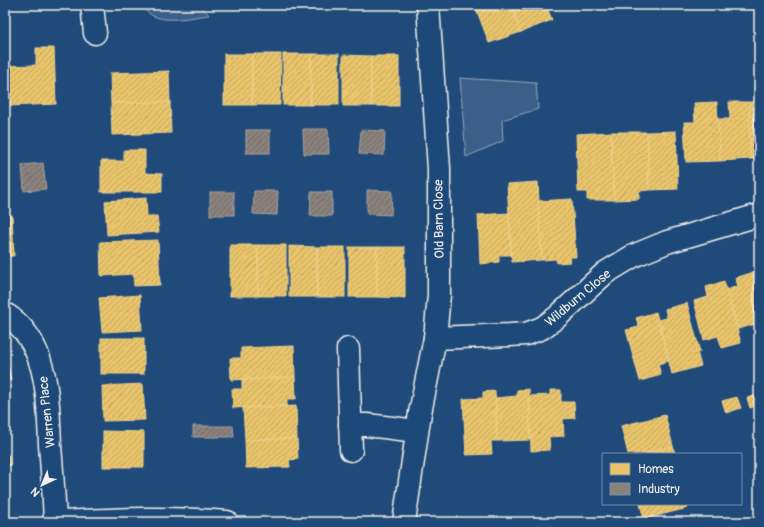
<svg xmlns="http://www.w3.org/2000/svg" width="764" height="527" viewBox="0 0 764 527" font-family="Pangolin,sans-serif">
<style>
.grass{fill:#3a5f88;stroke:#97a8b8}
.homes{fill:url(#homes-hatch);stroke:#ecd290}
.industry{fill:url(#industry-hatch);stroke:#aaa39c}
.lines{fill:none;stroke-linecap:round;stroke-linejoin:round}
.street-casing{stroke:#f4f1e8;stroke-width:25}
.secondary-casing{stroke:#f4f1e8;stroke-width:25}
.street{stroke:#1f4a7a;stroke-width:22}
.secondary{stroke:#1f4a7a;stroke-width:22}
.labels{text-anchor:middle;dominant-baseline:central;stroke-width:4;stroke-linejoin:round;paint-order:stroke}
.street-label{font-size:13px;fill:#f4f1e8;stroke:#1f4a7a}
</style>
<defs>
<pattern id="homes-hatch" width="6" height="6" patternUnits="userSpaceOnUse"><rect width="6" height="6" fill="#e9c46a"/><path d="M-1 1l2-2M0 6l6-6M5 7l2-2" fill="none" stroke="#c1a561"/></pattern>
<pattern id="industry-hatch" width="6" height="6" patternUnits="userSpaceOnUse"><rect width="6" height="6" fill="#8a817c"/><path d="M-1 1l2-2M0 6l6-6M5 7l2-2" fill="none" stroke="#706a66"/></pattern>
</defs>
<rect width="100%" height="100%" fill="#1f4a7a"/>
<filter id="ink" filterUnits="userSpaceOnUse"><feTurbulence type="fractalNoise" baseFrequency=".025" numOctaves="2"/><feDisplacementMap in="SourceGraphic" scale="8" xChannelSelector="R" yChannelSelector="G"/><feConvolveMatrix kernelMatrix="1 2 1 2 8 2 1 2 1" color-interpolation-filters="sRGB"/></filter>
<g filter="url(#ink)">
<g class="grass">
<path d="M 141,5 L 200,5 L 209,15 C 191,17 162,25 147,12 C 145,11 143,7 141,5 Z"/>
<polygon points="460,78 536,83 538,109 502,120 503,141 466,157"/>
</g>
<g class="homes">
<polygon points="477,5 511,5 521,32 489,43 475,6"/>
<polygon points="511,5 546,5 552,20 521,32"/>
<polygon points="36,48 54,48 56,104 8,106 6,66 36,65"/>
<rect x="224" y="54" width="28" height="51"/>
<polygon points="252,54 281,54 280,105 252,105"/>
<rect x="283" y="54" width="28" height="51"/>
<rect x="311" y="54" width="28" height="51"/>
<polygon points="343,55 371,56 371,106 343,106"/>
<rect x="371" y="56" width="28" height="50"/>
<polygon points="169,71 170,102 111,103 110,73"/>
<polygon points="170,102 171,133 112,135 111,103"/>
<polygon points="717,102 720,161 686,162 684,122 695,122 694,103"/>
<polygon points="729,102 749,102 751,159 720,161 718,119 730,119"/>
<polygon points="749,102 759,102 759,159 751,159"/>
<polygon points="676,131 678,189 649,190 647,132"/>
<polygon points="611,132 614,200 587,200 587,192 578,192 576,134"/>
<polygon points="611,132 647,132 649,190 639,191 639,199 614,200"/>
<polygon points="124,150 145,150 145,173 162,174 162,192 101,192 101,161 124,161"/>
<polygon points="538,182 542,260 512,262 507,184"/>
<polygon points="146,198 147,216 157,216 159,232 107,235 105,201"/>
<polygon points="572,199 576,257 570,257 570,262 557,263 556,259 542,260 538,201"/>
<polygon points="509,213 511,255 499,255 499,262 480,264 478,215"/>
<polygon points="5,215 12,215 14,256 5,256"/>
<polygon points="158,240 160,285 134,286 133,274 101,276 100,242"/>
<rect x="230" y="245" width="28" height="51"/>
<rect x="258" y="245" width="28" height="51"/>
<polygon points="289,246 317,247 317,297 289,297"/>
<rect x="317" y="247" width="28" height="50"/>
<rect x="349" y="247" width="28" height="50"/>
<polygon points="377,247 405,247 405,298 377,297"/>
<polygon points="754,272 759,288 759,323 738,329 726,290 738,286 735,278"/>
<polygon points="724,281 741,343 722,348 718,336 704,340 694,301 708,297 706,287"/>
<polygon points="140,295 142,330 102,332 99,298"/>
<polygon points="687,303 700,352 697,352 701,366 672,374 658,320 667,318 665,309"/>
<polygon points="656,312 669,361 658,364 661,375 640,381 626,330 639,327 636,318"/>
<rect x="101" y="338" width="43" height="36"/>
<polygon points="294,346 295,377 231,380 230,358 241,358 241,348"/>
<polygon points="8,364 11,380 5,381 5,365"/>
<polygon points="295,377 296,399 287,399 287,406 233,408 232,389 242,389 242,380"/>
<polygon points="143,384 145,420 103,421 102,386"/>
<polygon points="529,389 531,440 497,441 495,398 517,396 517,390"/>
<polygon points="550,390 561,390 561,402 574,402 575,418 563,419 564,436 549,437 550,450 531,451 529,396 550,395"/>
<polygon points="495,391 497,441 491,441 492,454 466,455 463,399 483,398 483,392"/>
<polygon points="757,395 759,405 750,408 747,398"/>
<polygon points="737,397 741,408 726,413 722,401"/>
<polygon points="296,406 297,438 245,440 243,408"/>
<polygon points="665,415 673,446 642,454 628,454 621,426"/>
<polygon points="103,431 144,432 144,467 103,467"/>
<polygon points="297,438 298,459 289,460 290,467 246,468 245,440"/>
<polygon points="673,446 675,454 642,454"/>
<polygon points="9,455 10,466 5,467 5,456"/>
<polygon points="640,504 687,504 688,508 644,519"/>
</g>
<g class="industry">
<polygon points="303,129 328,129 329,154 304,154"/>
<rect x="246" y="130" width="24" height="23"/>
<polygon points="361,130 385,131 384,155 359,154"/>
<polygon points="43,163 46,189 24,191 22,165"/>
<polygon points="367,190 392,191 391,215 367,214"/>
<polygon points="254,191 278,191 277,215 253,214"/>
<rect x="210" y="192" width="24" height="23"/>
<polygon points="311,192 332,192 332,216 310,216"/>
<polygon points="193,426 233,426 234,437 193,437"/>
</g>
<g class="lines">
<g class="street-casing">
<g id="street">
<polyline points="92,5 95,33"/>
<path d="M 5,314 C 49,341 48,401 50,445 C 52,471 54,496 55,522"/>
<polyline points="435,338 510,335 526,334 542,328 557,317 605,273 633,256 667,242 759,215"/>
<polyline points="348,349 351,450"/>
<polyline points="350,425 367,425 417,431"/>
<polyline points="404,522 420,413 435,338 439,295 439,169 428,5"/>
</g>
</g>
<g class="secondary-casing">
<path id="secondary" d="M 64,522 C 119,519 172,517 227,522"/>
</g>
<use href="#street" class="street"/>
<use href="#secondary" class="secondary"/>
</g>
</g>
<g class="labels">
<g class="street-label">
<text transform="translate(439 219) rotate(-91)">Old Barn Close</text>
<text transform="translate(578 298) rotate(-40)">Wildburn Close</text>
<text transform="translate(47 412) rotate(-96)">Warren Place</text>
</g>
</g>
<rect width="764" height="527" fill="none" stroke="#1f4a7a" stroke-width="20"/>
<rect x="10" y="10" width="744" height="507" fill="none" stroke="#f4f1e8" stroke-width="1.5" filter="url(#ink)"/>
<rect x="602" y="453" width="140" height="52" fill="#1f4a7a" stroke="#748da6"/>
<rect x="610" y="463" width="20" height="12" fill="#e9c46a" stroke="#748da6"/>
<text x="638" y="473" font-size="12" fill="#f4f1e8">Homes</text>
<rect x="610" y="483" width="20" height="12" fill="#8a817c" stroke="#748da6"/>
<text x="638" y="493" font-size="12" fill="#f4f1e8">Industry</text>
<g transform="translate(42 485) rotate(224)" stroke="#1f4a7a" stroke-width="3" paint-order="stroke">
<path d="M0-3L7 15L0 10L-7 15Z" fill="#f4f1e8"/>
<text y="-6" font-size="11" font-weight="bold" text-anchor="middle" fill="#f4f1e8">N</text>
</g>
</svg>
